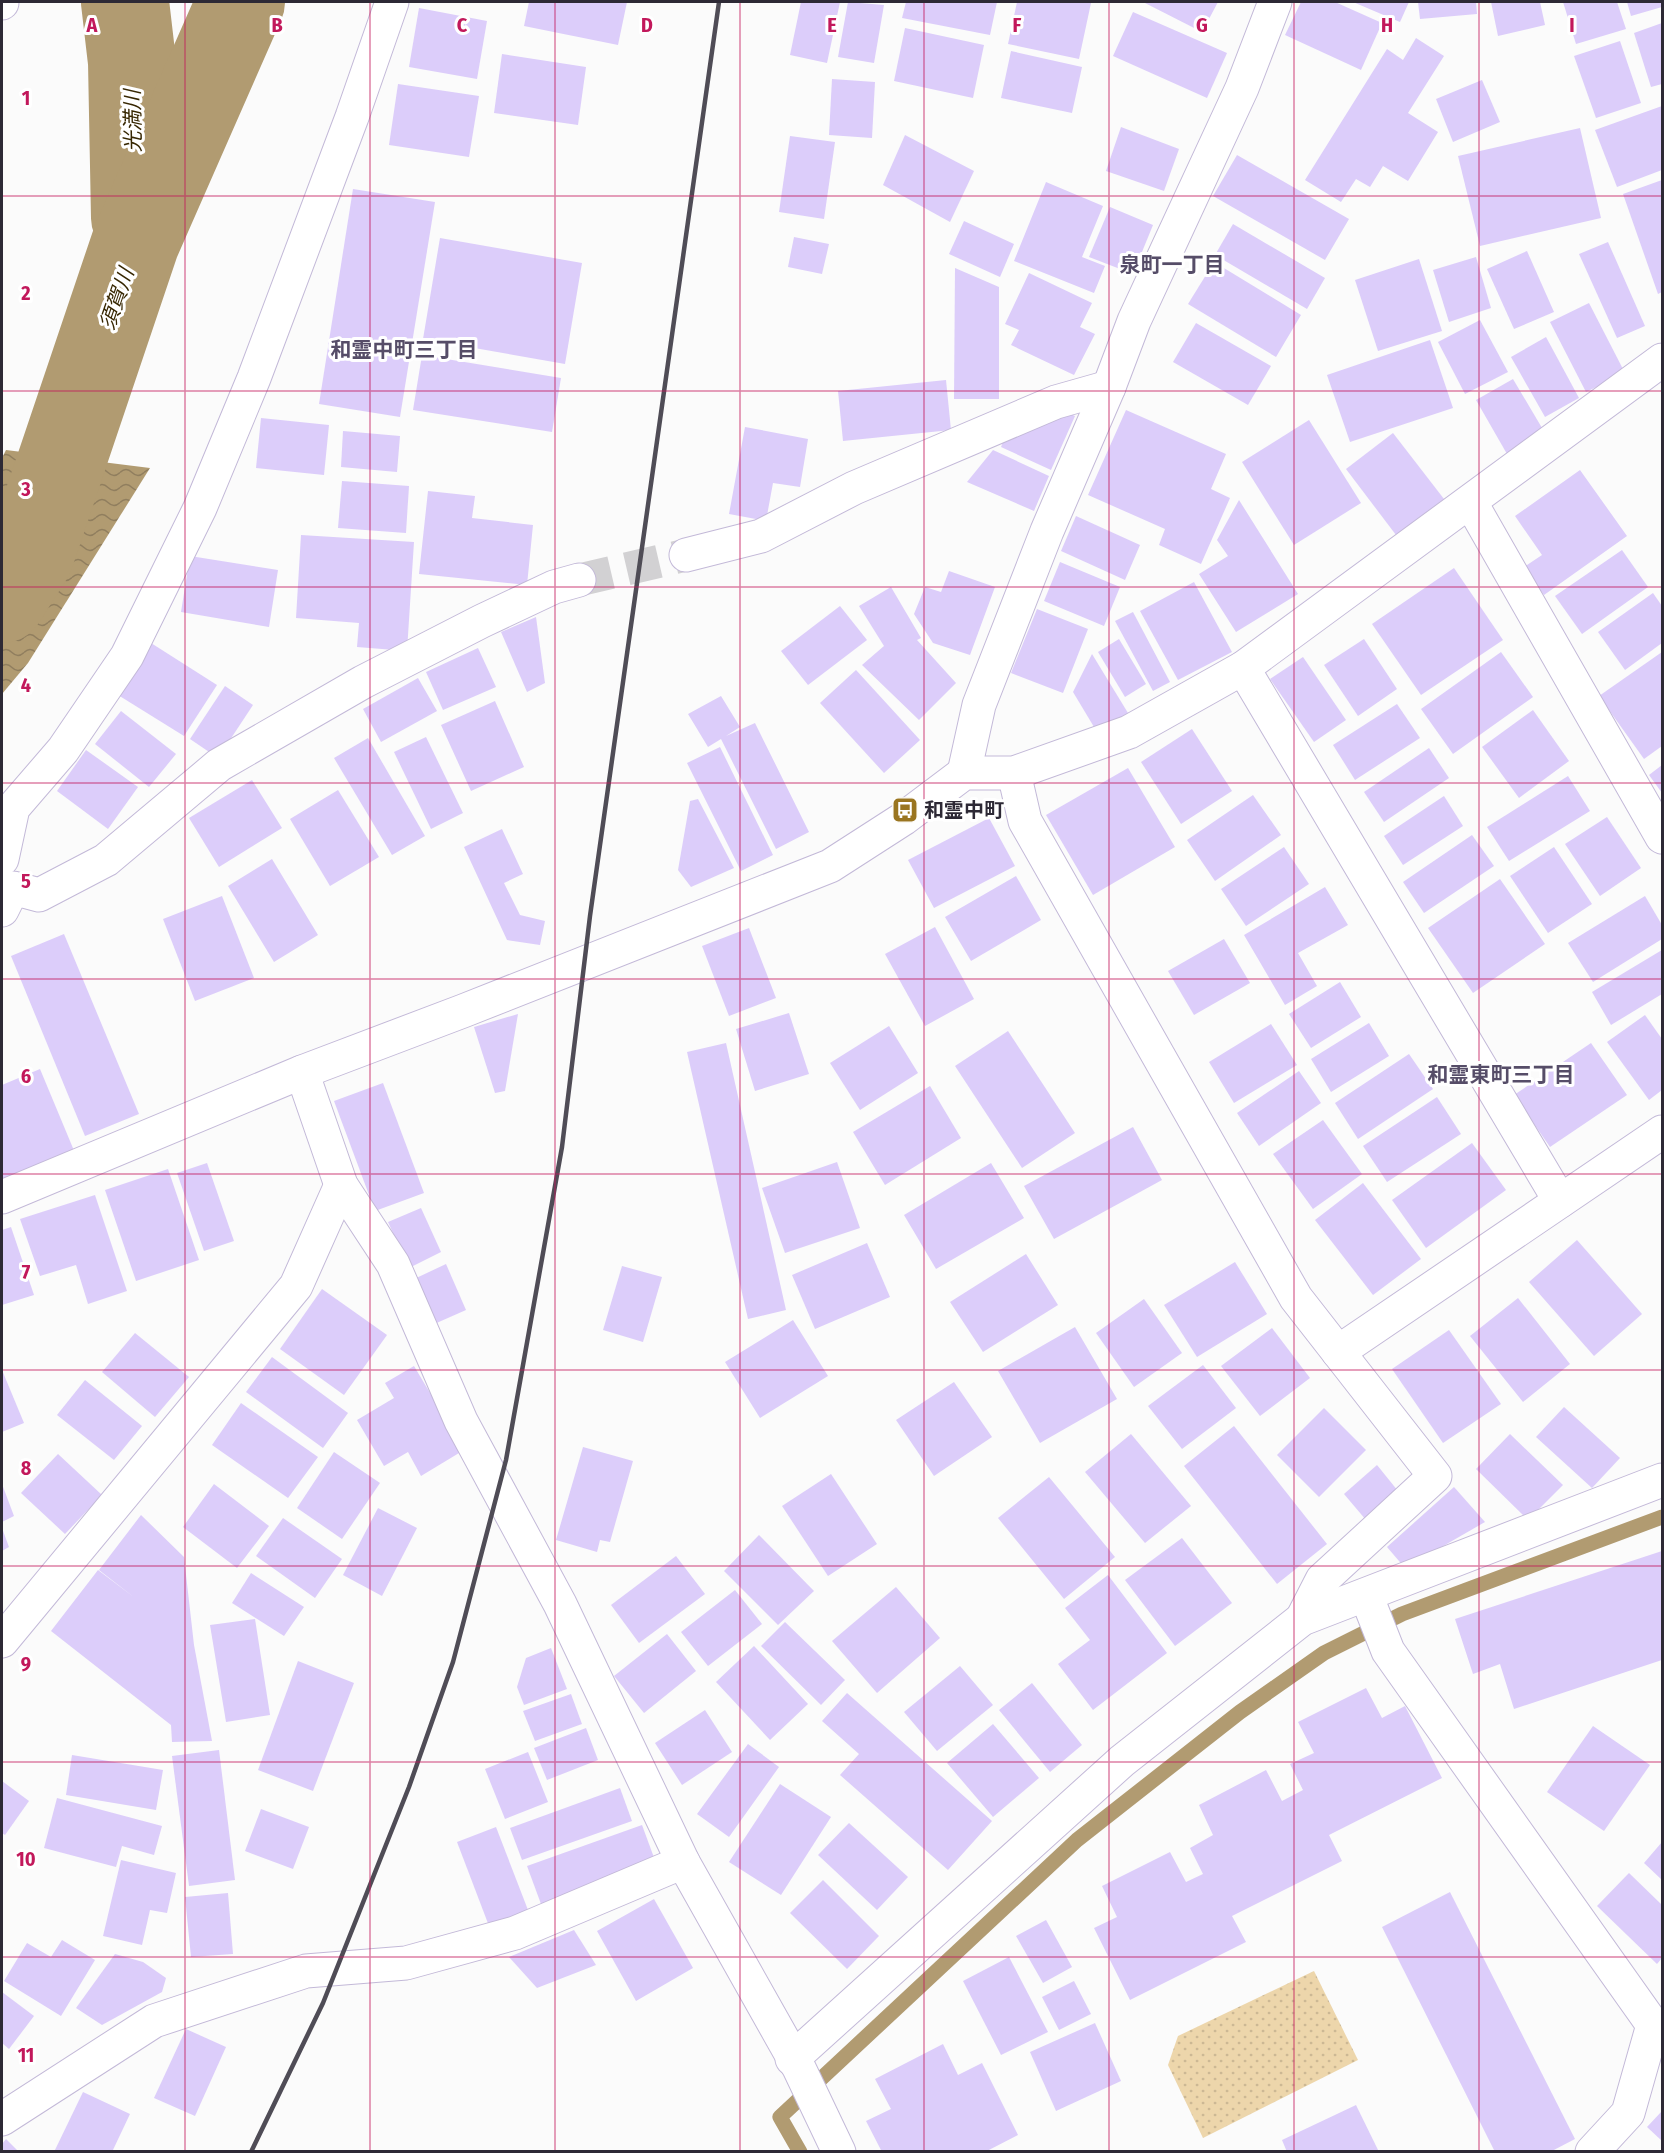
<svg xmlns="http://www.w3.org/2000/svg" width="1664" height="2153" viewBox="0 0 1664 2153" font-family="'Fira Sans Condensed','Noto Sans JP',sans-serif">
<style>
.park{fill:url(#park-dots)}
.water{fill:url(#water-waves)}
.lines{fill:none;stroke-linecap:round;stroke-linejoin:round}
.stream{stroke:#b19b71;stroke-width:15}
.river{stroke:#b19b71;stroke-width:88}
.building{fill:#dccdfa}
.minor-tunnel{stroke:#d2d1d3;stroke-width:33;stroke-dasharray:33 16;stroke-linecap:butt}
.minor-casing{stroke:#c3b9d8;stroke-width:35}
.minor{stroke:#fff;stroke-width:33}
.rail{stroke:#4f4c56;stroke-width:4.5}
.grid{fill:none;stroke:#c2185b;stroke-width:1.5;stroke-opacity:0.55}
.labels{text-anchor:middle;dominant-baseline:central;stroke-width:6;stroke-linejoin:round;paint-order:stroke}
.poi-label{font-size:20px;font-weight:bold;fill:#2d2935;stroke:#fff;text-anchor:start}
.water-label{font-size:21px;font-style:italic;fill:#372702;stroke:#fff}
.neighbourhood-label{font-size:21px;font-weight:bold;fill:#564d68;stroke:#fff}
.grid-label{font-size:20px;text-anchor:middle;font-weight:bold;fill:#c2185b;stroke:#fff;stroke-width:6;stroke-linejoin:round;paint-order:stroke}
</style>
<defs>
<pattern id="park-dots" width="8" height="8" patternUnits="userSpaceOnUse" patternTransform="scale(1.5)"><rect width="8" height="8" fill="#edd6ab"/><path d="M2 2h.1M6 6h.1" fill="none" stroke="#ccb894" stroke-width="1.8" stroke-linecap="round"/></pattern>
<pattern id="water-waves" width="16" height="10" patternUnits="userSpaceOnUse" patternTransform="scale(1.5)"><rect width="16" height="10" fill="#b19b71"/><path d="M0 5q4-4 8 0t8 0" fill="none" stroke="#907e5e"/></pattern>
</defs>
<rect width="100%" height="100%" fill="#fbfbfb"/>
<polygon class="park" points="1314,1971 1358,2060 1203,2138 1168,2065 1178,2036"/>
<polygon class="water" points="6,450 150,468 28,663 2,694 2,458"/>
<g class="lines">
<polyline class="stream" points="800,2152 780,2117 1077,1840 1240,1712 1324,1653 1402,1614 1662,1517"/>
<g class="river">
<polyline points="125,2 132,62 135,218"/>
<polyline points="2,599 30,555 136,241 241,2"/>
</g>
</g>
<g class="building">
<polygon points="529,2 627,2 618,45 524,26"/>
<polygon points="801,2 840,2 827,63 790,55"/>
<polygon points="848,2 884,5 874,63 838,57"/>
<polygon points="906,2 997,2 990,35 902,18"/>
<polygon points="1017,2 1091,3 1079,59 1008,44"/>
<polygon points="1143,2 1218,2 1202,32"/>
<polygon points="1301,2 1335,2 1382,23 1361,70 1285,35"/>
<polygon points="1353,2 1409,2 1400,22"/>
<polygon points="1418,2 1476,2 1477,14 1420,19"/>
<polygon points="1491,2 1540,2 1545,25 1498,36"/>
<polygon points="1563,2 1617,2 1626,29 1576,44"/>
<polygon points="1627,2 1662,2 1662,7 1631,16"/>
<polygon points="419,8 487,21 477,79 409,67"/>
<polygon points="1133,12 1227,53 1207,98 1113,56"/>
<polygon points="1662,23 1662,84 1651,87 1634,33"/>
<polygon points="905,28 984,45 973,98 894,81"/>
<polygon points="1416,38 1444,56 1408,113 1438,132 1408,181 1383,166 1370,187 1356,179 1341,202 1305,180 1387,49 1403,60"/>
<polygon points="1620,41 1641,103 1596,118 1574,56"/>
<polygon points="1011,51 1082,67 1072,113 1001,98"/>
<polygon points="502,54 586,67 578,125 494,113"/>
<polygon points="832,79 875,82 872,138 829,135"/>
<polygon points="1482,80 1500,122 1453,142 1436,99"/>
<polygon points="398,84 479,96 469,157 389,145"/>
<polygon points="1662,106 1662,170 1617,187 1595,130"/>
<polygon points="1121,127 1179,149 1164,191 1106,171"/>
<polygon points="1580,128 1601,218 1480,246 1458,156"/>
<polygon points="905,135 974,171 950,222 883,185"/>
<polygon points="790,136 835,142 824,219 779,212"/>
<polygon points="1237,155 1349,219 1325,260 1213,196"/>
<polygon points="1662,180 1662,292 1658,294 1623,194"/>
<polygon points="1046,182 1103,206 1082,257 1105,266 1094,293 1014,261"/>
<polygon points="353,189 435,202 400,417 319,404"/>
<polygon points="1110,207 1153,225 1133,274 1089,257"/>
<polygon points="964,221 1014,244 1000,277 949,254"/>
<polygon points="1233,224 1325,278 1307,309 1215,255"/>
<polygon points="794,237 829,244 822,274 788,267"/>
<polygon points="440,238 582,263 565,364 423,339"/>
<polygon points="1608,242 1645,326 1617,338 1579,254"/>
<polygon points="1527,251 1554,312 1514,329 1487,269"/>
<polygon points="1476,257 1491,308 1449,322 1433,270"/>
<polygon points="1419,259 1442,331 1378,351 1355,280"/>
<polygon points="1214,262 1301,315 1276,357 1188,304"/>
<polygon points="955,268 999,287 999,399 954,399"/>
<polygon points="1029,273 1092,303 1080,327 1095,334 1074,375 1011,345 1019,330 1005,324"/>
<polygon points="1589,303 1625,373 1586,392 1550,322"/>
<polygon points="1480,320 1508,372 1465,394 1438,342"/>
<polygon points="1196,323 1271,366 1248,405 1173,362"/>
<polygon points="1546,337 1579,398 1545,417 1511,357"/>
<polygon points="1430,340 1453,408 1350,442 1327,375"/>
<polygon points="422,355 561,378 552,432 413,410"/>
<polygon points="1513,379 1545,433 1507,454 1476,400"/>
<polygon points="946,380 951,430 843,441 838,391"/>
<polygon points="1060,409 1075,416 1051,470 1001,447 1005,437"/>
<polygon points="1126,410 1226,454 1211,489 1230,498 1201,564 1159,545 1165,529 1088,495"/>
<polygon points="261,418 329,425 324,475 256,468"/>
<polygon points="1309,420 1361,503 1294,545 1242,462"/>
<polygon points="745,427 808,439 800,487 773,483 766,521 729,514"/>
<polygon points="343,431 400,436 397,472 341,467"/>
<polygon points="1393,433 1444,499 1396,535 1346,469"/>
<polygon points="993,450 1049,476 1034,511 967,482"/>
<polygon points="1580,470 1627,536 1544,595 1524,567 1542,555 1515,516"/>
<polygon points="342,481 409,486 406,533 338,528"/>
<polygon points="428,491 475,496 472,518 533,525 527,585 419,574"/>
<polygon points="1239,500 1298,594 1236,632 1199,574 1228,556 1217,540"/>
<polygon points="1076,516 1140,545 1125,580 1061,551"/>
<polygon points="301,535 414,542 407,651 357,647 359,623 296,618"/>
<polygon points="1622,550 1648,587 1582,634 1555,596"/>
<polygon points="190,556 278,570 269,627 181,612"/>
<polygon points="1060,562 1120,587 1104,626 1044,601"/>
<polygon points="1454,568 1503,640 1421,695 1372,624"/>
<polygon points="949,571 995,587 970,655 933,643 914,614 925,587 941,592"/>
<polygon points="1194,582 1232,652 1178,680 1140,611"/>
<polygon points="891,587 921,638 917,640 956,683 919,720 862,665 884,646 859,606"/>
<polygon points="1653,593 1662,606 1662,643 1625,670 1598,632"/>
<polygon points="840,606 867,640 808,685 781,651"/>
<polygon points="1037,609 1088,629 1063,693 1011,673"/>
<polygon points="1133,612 1170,682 1153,691 1115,621"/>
<polygon points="536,617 545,683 527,692 501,632"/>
<polygon points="1119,639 1146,684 1125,697 1098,652"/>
<polygon points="1364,639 1397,689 1358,716 1324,665"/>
<polygon points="151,643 217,685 184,736 118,695"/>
<polygon points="478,648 496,687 443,710 426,672"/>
<polygon points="1501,652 1533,697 1453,754 1421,709"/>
<polygon points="1662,652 1662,746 1644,759 1599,696"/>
<polygon points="1092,654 1128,713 1097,732 1073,692"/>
<polygon points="1303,657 1346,720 1314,742 1270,679"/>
<polygon points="856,670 920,740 884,773 820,703"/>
<polygon points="418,678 437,711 381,742 363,709"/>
<polygon points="225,686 253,705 218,758 190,739"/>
<polygon points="721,696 740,727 726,736 755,723 809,832 776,849 721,739 708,747 688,714"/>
<polygon points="495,701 524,767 471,791 441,725"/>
<polygon points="1397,704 1420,738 1355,780 1333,745"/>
<polygon points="1533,710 1569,761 1519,798 1482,747"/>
<polygon points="121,711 176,754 149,787 95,744"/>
<polygon points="1192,729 1232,791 1181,824 1141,762"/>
<polygon points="426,737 463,813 431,829 394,752"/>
<polygon points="368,738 425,836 392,855 334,758"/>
<polygon points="720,747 773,855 741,871 687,763"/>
<polygon points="1429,748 1449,778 1384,822 1364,792"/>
<polygon points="86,750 138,787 108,829 57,791"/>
<polygon points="1662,765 1662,793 1649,775"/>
<polygon points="1128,768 1175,847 1093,895 1046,815"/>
<polygon points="1568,776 1590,811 1509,861 1487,827"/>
<polygon points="252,780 282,828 219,867 189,818"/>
<polygon points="338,790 379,857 330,886 290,819"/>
<polygon points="1253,795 1281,835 1215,881 1187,840"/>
<polygon points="1444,796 1463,826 1403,865 1384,836"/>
<polygon points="698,799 734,868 691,887 678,870 690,801"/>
<polygon points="1607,817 1641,868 1600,896 1565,844"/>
<polygon points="989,818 1015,866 934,908 908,860"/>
<polygon points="502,829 523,874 504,883 520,915 545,921 540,945 507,940 464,847"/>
<polygon points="1472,835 1494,866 1424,913 1403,882"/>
<polygon points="1284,847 1309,884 1246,926 1221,889"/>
<polygon points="1554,847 1592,904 1548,933 1510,876"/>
<polygon points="272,859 318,935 274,962 228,886"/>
<polygon points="1016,876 1041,920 971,961 945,917"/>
<polygon points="1500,879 1545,944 1473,993 1428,928"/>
<polygon points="1325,887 1348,925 1298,953 1317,986 1285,1005 1244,935"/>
<polygon points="222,896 254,978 195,1001 163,919"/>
<polygon points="1645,896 1662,925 1662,939 1593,982 1568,943"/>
<polygon points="935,927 974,999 925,1026 885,954"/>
<polygon points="749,928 776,998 729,1016 702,946"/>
<polygon points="64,934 139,1114 85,1136 11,956"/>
<polygon points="1224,939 1250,983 1194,1015 1168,971"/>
<polygon points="1662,950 1662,994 1611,1025 1592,992"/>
<polygon points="1340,982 1361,1017 1311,1048 1289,1014"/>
<polygon points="789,1013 809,1074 755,1091 736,1029"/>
<polygon points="518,1014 505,1091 495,1093 474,1027"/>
<polygon points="1645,1015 1662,1039 1662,1090 1649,1100 1607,1042"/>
<polygon points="1369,1023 1389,1056 1331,1092 1311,1059"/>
<polygon points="1271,1024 1297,1065 1234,1103 1209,1062"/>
<polygon points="889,1026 918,1073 860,1110 830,1063"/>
<polygon points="1008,1031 1075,1133 1022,1168 955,1066"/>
<polygon points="726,1043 786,1310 748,1319 687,1052"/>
<polygon points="1591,1043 1627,1095 1550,1147 1514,1095"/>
<polygon points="1409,1054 1433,1089 1358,1139 1335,1103"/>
<polygon points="40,1069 75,1153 2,1184 2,1085"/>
<polygon points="1299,1071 1321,1103 1259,1146 1237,1113"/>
<polygon points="383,1083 424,1193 375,1211 334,1101"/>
<polygon points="930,1086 961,1138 885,1185 853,1132"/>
<polygon points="1437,1097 1461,1134 1387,1182 1363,1146"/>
<polygon points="1323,1120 1362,1174 1313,1209 1273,1154"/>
<polygon points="1133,1127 1162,1180 1054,1239 1024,1186"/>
<polygon points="1472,1143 1506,1190 1426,1248 1392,1200"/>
<polygon points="837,1162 860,1228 785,1253 762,1188"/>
<polygon points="207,1163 234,1241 204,1251 177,1173"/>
<polygon points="991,1163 1024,1218 936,1269 904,1215"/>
<polygon points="168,1169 199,1260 136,1281 105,1190"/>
<polygon points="1363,1183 1421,1259 1373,1295 1315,1220"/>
<polygon points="95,1195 127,1291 88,1304 76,1265 40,1276 20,1219"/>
<polygon points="421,1208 441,1252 409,1268 388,1222"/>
<polygon points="11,1227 34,1295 2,1305 2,1230"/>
<polygon points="1577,1240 1642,1314 1594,1356 1529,1282"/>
<polygon points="867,1243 890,1297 815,1329 792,1275"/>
<polygon points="1026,1254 1058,1305 983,1352 950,1302"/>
<polygon points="1235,1262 1267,1314 1197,1357 1164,1305"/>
<polygon points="446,1264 466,1310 432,1325 412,1280"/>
<polygon points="622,1266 662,1277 643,1342 603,1330"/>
<polygon points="322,1289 387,1335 344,1395 280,1349"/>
<polygon points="1518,1298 1570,1364 1523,1402 1470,1336"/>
<polygon points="1144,1299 1182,1353 1134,1387 1096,1333"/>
<polygon points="793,1320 828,1376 760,1418 725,1362"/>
<polygon points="1075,1327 1117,1399 1040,1443 998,1371"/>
<polygon points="1272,1328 1310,1378 1260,1416 1221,1366"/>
<polygon points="1449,1330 1501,1404 1443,1443 1392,1369"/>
<polygon points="135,1333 189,1377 155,1417 102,1372"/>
<polygon points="272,1357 348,1413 323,1448 246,1392"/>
<polygon points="1203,1365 1236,1408 1182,1449 1148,1406"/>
<polygon points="414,1366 464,1450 421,1476 408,1452 384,1466 357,1420 394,1398 385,1383"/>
<polygon points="2,1370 24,1423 2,1432"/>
<polygon points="85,1380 142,1426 114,1460 57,1415"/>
<polygon points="954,1382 992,1437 934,1476 896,1420"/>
<polygon points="241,1403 318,1457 288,1498 212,1445"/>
<polygon points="1564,1407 1620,1458 1592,1488 1536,1437"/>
<polygon points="1324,1408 1366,1450 1319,1497 1277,1455"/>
<polygon points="1234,1426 1327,1544 1277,1584 1184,1466"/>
<polygon points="1131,1434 1191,1506 1145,1543 1085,1472"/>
<polygon points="1510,1434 1563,1485 1528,1520 1476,1469"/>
<polygon points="583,1447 633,1461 610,1542 600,1540 597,1552 556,1540"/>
<polygon points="334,1452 380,1483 342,1539 297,1508"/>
<polygon points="58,1454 102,1495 65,1534 21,1493"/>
<polygon points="1377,1465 1398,1491 1366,1520 1344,1494"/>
<polygon points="831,1474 877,1544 828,1576 782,1506"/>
<polygon points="1049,1477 1115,1557 1064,1599 998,1518"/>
<polygon points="2,1484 14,1516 2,1522"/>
<polygon points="214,1484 269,1526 237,1568 183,1527"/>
<polygon points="1454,1487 1485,1522 1405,1568 1387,1547"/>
<polygon points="378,1508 417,1528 382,1596 343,1575"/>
<polygon points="141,1515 184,1557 194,1645 212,1741 172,1742 171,1725 51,1631 98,1570 135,1598 99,1570"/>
<polygon points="283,1518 342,1559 315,1598 256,1556"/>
<polygon points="2,1528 9,1547 2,1551"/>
<polygon points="759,1535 814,1591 778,1625 724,1571"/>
<polygon points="1182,1538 1232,1603 1175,1646 1125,1580"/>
<polygon points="1662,1551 1662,1660 1514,1709 1500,1664 1473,1674 1455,1619"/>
<polygon points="676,1556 705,1594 639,1643 611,1605"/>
<polygon points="251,1573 304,1607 284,1636 232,1603"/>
<polygon points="1108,1575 1167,1653 1093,1710 1058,1664 1090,1640 1065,1608"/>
<polygon points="896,1587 940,1638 877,1693 832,1641"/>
<polygon points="735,1590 762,1624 708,1666 681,1632"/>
<polygon points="255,1619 270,1715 226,1722 210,1625"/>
<polygon points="785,1622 845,1680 821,1705 761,1646"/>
<polygon points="667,1634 696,1671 644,1713 614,1676"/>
<polygon points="754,1646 808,1704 770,1740 716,1682"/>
<polygon points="551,1648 567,1689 524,1705 517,1687 526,1658"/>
<polygon points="298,1661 354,1683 313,1791 258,1770"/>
<polygon points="960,1666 993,1705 937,1751 904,1712"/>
<polygon points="1032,1683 1082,1745 1050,1772 999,1710"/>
<polygon points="1366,1688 1382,1718 1405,1706 1442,1778 1329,1835 1342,1861 1232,1916 1246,1942 1130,2000 1094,1928 1117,1917 1102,1886 1170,1852 1186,1882 1203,1874 1190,1848 1213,1835 1199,1805 1266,1770 1282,1801 1303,1790 1290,1764 1314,1753 1298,1722"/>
<polygon points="847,1693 992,1821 948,1870 840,1775 859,1754 822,1721"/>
<polygon points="571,1694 582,1724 535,1741 523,1711"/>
<polygon points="705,1710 732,1752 682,1785 655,1743"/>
<polygon points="993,1724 1039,1778 993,1817 947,1763"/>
<polygon points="1593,1726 1650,1765 1604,1831 1547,1792"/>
<polygon points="586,1728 598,1760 547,1780 534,1748"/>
<polygon points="748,1744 779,1767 729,1837 697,1814"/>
<polygon points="219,1750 235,1880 189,1886 172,1756"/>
<polygon points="528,1752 548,1802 505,1819 485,1769"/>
<polygon points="72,1755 163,1770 156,1810 66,1795"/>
<polygon points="2,1781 29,1801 5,1835 2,1833"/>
<polygon points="780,1784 831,1817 781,1895 729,1862"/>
<polygon points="620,1788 632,1821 522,1860 510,1828"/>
<polygon points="57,1798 162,1826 154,1855 122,1846 116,1867 44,1848"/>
<polygon points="261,1809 309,1827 293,1869 245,1851"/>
<polygon points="849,1823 908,1877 877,1910 818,1855"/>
<polygon points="642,1825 656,1863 541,1904 527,1866"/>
<polygon points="496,1827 528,1910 489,1926 457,1842"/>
<polygon points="1662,1842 1662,1880 1644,1863"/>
<polygon points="121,1860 176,1873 167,1913 150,1910 142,1945 103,1936"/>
<polygon points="1629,1873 1662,1905 1662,1958 1657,1964 1597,1906"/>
<polygon points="823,1880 879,1936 847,1969 790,1913"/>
<polygon points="1450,1892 1575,2139 1550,2152 1495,2152 1382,1927"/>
<polygon points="228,1893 233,1954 191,1957 185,1897"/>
<polygon points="654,1899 693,1968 636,2001 597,1931"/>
<polygon points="1046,1920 1072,1967 1043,1983 1016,1936"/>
<polygon points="574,1930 596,1965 537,1988 509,1957"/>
<polygon points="62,1940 95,1960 61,2016 4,1981 27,1943 51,1957"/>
<polygon points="115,1954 143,1962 166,1978 162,1992 102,2025 76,2008"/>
<polygon points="1009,1957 1048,2032 1001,2055 963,1981"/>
<polygon points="1074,1981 1091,2014 1059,2030 1042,1997"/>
<polygon points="2,1992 34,2016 9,2049 2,2043"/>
<polygon points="1095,2023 1121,2081 1056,2111 1030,2052"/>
<polygon points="186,2029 226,2047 195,2116 154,2098"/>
<polygon points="943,2044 958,2075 982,2063 1018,2135 985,2152 882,2152 866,2121 891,2109 875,2079"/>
<polygon points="83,2092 130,2114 112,2152 54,2152"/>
<polygon points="1356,2105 1379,2152 1287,2152 1282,2140"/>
<polygon points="1662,2111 1662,2141 1647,2127"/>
<polygon points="6,2139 19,2152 2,2152 2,2144"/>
</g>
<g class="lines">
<polyline class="minor-tunnel" points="579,580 686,555"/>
<g class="minor-casing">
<g id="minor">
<polyline points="2,3 2,2"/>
<polyline points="1471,503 1662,837"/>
<polyline points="686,555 761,536 854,488 1056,402 1109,387"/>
<polyline points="1243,668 1560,1201"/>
<polyline points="964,773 979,705 1047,531 1109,387 1134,321 1242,88 1275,2"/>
<polyline points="1014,773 1025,821 1296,1298 1435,1476 1322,1580 1302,1619"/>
<polyline points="2,859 13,808 63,750 127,656 200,508 254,378 352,117 392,2"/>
<polyline points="2,910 13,888 39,895 106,860 219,765 363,682 482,621 554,587 579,580"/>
<polyline points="302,1072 341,1185 393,1264 461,1421 560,1604 683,1862 799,2068 839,2152"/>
<polyline points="2,1197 302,1072 463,1011 830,866 903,819 964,773 1014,773 1129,732 1243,668 1662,360"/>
<polyline points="1338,1352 1662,1132"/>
<polyline points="1366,1595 1388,1651 1653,2025 1628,2113 1592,2152"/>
<polyline points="2,1641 296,1286 341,1185"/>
<polyline points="792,2059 1122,1761 1302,1619 1662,1480"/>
<polyline points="2,2119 154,2021 306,1971 406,1963 515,1933 683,1862"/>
</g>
</g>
<use href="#minor" class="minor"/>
<polyline class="rail" points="251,2152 323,2003 409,1787 453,1662 506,1460 562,1147 590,916 719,2"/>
</g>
<path class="grid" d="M 185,2 L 185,2152M 370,2 L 370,2152M 555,2 L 555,2152M 740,2 L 740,2152M 924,2 L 924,2152M 1109,2 L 1109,2152M 1294,2 L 1294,2152M 1479,2 L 1479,2152M 2,196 L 1662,196M 2,391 L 1662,391M 2,587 L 1662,587M 2,783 L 1662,783M 2,979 L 1662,979M 2,1174 L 1662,1174M 2,1370 L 1662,1370M 2,1566 L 1662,1566M 2,1762 L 1662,1762M 2,1957 L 1662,1957"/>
<defs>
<g id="bus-square" transform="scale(1.35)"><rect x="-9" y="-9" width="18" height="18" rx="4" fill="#9a7520" stroke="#fff"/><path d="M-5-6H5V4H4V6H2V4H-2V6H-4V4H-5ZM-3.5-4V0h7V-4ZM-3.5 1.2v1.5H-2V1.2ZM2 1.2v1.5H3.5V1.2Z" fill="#fff"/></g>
</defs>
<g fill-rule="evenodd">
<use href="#bus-square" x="905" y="810"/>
</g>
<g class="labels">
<g class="poi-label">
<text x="924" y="810">和霊中町</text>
</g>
<g class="water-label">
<text transform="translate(133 121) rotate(-91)">光満川</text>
<text transform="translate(117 299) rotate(-71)">須賀川</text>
</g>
<g class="neighbourhood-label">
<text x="1172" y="265">泉町一丁目</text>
<text x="404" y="350">和霊中町三丁目</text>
<text x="1501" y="1075">和霊東町三丁目</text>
</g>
</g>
<g class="grid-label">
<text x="92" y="32">A</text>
<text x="277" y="32">B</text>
<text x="462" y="32">C</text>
<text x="647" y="32">D</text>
<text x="832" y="32">E</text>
<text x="1017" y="32">F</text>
<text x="1202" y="32">G</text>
<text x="1387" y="32">H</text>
<text x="1572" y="32">I</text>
<text x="26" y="105">1</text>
<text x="26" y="300">2</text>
<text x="26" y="496">3</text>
<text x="26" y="692">4</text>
<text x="26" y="888">5</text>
<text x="26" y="1083">6</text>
<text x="26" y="1279">7</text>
<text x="26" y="1475">8</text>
<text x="26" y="1671">9</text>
<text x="26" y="1866">10</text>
<text x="26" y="2062">11</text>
</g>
<rect width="1664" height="2153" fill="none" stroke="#2d2935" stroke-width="6"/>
</svg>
